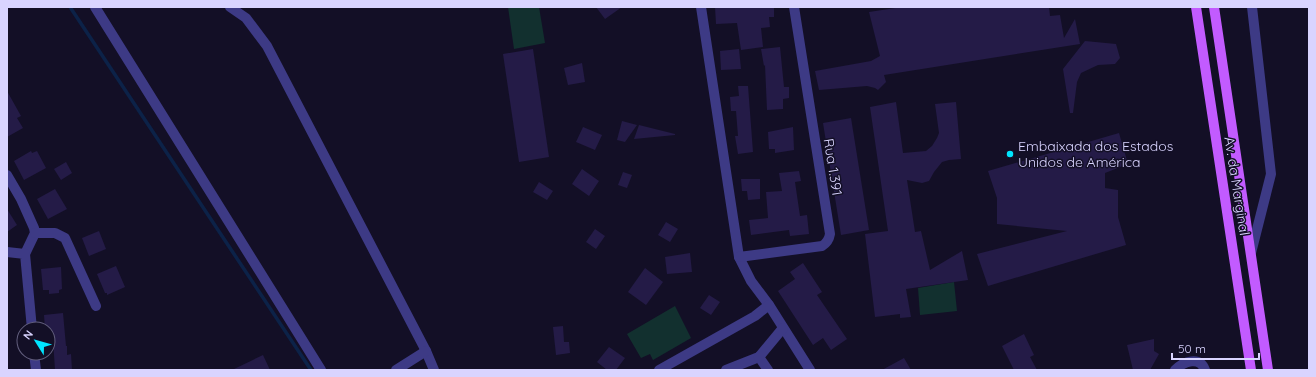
<svg xmlns="http://www.w3.org/2000/svg" width="1316" height="377" viewBox="0 0 1316 377" font-family="Quicksand,sans-serif">
<style>
.green{fill:#12302f}
.lines{fill:none;stroke-linecap:round;stroke-linejoin:round}
.stream{stroke:#0c2248;stroke-width:3.5}
.building{fill:#241b47}
.minor{stroke:#3d3a85;stroke-width:10}
.major{stroke:#c25bff;stroke-width:10}
.poi-dot{fill:#00e5ff;stroke:#130f26;stroke-width:1.5}
.labels{text-anchor:middle;dominant-baseline:central;stroke-width:3;stroke-linejoin:round;paint-order:stroke}
.poi-label{font-size:14px;fill:#d9d4ff;stroke:#130f26;text-anchor:start}
.street-label{font-size:14px;fill:#d9d4ff;stroke:#130f26}
</style>
<rect width="100%" height="100%" fill="#130f26"/>
<g class="green">
<polygon points="508,7 539,7 545,43 514,49"/>
<polygon points="954,282 957,311 920,315 918,288"/>
<polygon points="675,306 691,338 653,360 650,354 641,358 627,334"/>
</g>
<g class="lines">
<polyline class="stream" points="70,7 311,370"/>
</g>
<g class="building">
<polygon points="596,7 622,7 605,19"/>
<polygon points="715,7 774,7 774,17 769,17 770,27 761,28 763,47 741,50 737,23 716,24"/>
<polygon points="902,7 1049,7 1050,16 1060,15 1064,38 1075,19 1080,44 884,75 886,82 878,90 875,88 867,86 819,90 815,71 871,61 880,56 869,12"/>
<polygon points="1085,41 1116,44 1120,58 1115,64 1098,65 1081,73 1077,82 1073,113 1070,113 1063,69"/>
<polygon points="780,47 784,87 789,87 789,98 783,99 783,109 767,110 765,65 764,66 761,49"/>
<polygon points="533,49 549,157 519,162 503,54"/>
<polygon points="739,49 741,69 721,70 720,51"/>
<polygon points="582,63 585,82 568,85 564,68"/>
<polygon points="738,86 748,86 753,152 738,154 735,136 738,136 736,111 731,111 730,97 739,96"/>
<polygon points="7,91 21,116 17,118 23,128 7,137"/>
<polygon points="896,102 903,153 926,151 932,146 937,138 939,133 935,104 956,102 961,159 949,160 942,162 934,172 929,181 922,183 907,180 915,232 921,231 930,270 962,251 968,280 906,289 911,317 900,318 900,314 875,317 865,234 888,231 870,107"/>
<polygon points="851,118 869,230 841,235 823,123"/>
<polygon points="622,121 637,125 625,142 617,140"/>
<polygon points="639,125 675,134 675,135 634,139"/>
<polygon points="583,127 602,135 595,150 576,142"/>
<polygon points="793,127 794,150 775,153 775,149 769,149 768,132"/>
<polygon points="1119,133 1128,164 1105,173 1105,188 1118,190 1118,217 1126,245 988,286 977,254 1067,231 997,224 997,198 988,171"/>
<polygon points="31,151 32,153 37,151 46,168 24,180 14,161"/>
<polygon points="66,162 72,173 61,180 54,169"/>
<polygon points="582,169 599,181 589,196 572,184"/>
<polygon points="799,171 801,181 795,182 800,216 807,215 809,234 790,236 789,230 751,235 749,220 768,218 766,192 782,191 779,173"/>
<polygon points="623,172 632,175 627,188 618,185"/>
<polygon points="741,179 760,179 760,199 748,200 747,191 742,191"/>
<polygon points="539,182 553,191 547,200 533,192"/>
<polygon points="55,189 67,209 48,219 37,199"/>
<polygon points="7,209 17,225 7,232"/>
<polygon points="666,222 678,229 670,242 658,235"/>
<polygon points="595,229 605,236 596,249 586,242"/>
<polygon points="99,231 106,249 89,256 82,238"/>
<polygon points="690,253 692,272 667,274 665,257"/>
<polygon points="803,263 822,292 817,295 847,339 831,350 823,338 813,345 778,291 795,279 790,272"/>
<polygon points="116,266 125,287 107,295 107,293 105,293 97,274"/>
<polygon points="61,267 62,289 59,290 59,293 49,294 49,290 43,290 41,269"/>
<polygon points="645,268 663,282 646,305 628,292"/>
<polygon points="709,295 720,302 711,315 700,308"/>
<polygon points="63,313 66,346 67,346 67,355 71,354 72,370 55,370 53,340 52,340 52,336 48,336 48,329 45,329 44,315"/>
<polygon points="563,326 564,342 569,342 570,353 556,355 553,327"/>
<polygon points="1024,334 1034,355 1030,357 1037,370 1014,370 1002,346"/>
<polygon points="1154,339 1154,351 1159,354 1150,370 1133,370 1127,345"/>
<polygon points="609,347 625,358 616,370 607,370 597,362"/>
<polygon points="263,355 270,370 232,370"/>
<polygon points="904,358 911,370 882,370"/>
</g>
<g class="lines">
<g class="minor">
<polyline points="95,7 321,370"/>
<polyline points="230,7 246,18 267,46 426,351 434,370"/>
<polyline points="701,7 739,257 751,281 769,305 810,370"/>
<polyline points="7,175 21,199 34,228 35,233 25,254"/>
<polyline points="35,233 55,233 65,238 96,306"/>
<polyline points="7,252 25,254 32,329"/>
<polyline points="1251,253 1271,174 1252,7"/>
<path d="M 739,257 L 822,246 C 827,243 829,240 830,234 L 794,7"/>
<polyline points="34,353 36,370"/>
<polyline points="396,370 426,351"/>
<polyline points="659,370 755,316 769,305"/>
<polyline points="726,370 759,357"/>
<polyline points="768,370 759,357 783,328"/>
<path d="M 1175,370 C 1184,361 1200,356 1205,370"/>
</g>
<g class="major">
<polyline points="1196,7 1251,370"/>
<polyline points="1214,7 1268,370"/>
</g>
</g>
<circle class="poi-dot" cx="1010" cy="154" r="4"/>
<g class="labels">
<g class="poi-label">
<text x="1018" y="146">Embaixada dos Estados<tspan x="1018" dy="16">Unidos de América</tspan></text>
</g>
<g class="street-label">
<text transform="translate(833 167) rotate(81)">Rua 1.391</text>
<text transform="translate(1237 186) rotate(81)">Av. da Marginal</text>
</g>
</g>
<rect width="1316" height="377" fill="none" stroke="#d9d4ff" stroke-width="16"/>
<g transform="translate(36 341) rotate(307)"><circle r="19" fill="#130f26" stroke="#625e7d"/>
<path d="M0-3L7 15L0 10L-7 15Z" fill="#00e5ff"/>
<text y="-6" font-size="11" font-weight="bold" text-anchor="middle" fill="#d9d4ff">N</text>
</g>
<path d="M1172 353v6h87v-6" fill="none" stroke="#d9d4ff" stroke-width="2"/>
<text x="1178" y="353" font-size="12" fill="#d9d4ff" stroke="#130f26" stroke-width="3" paint-order="stroke">50 m</text>
</svg>
